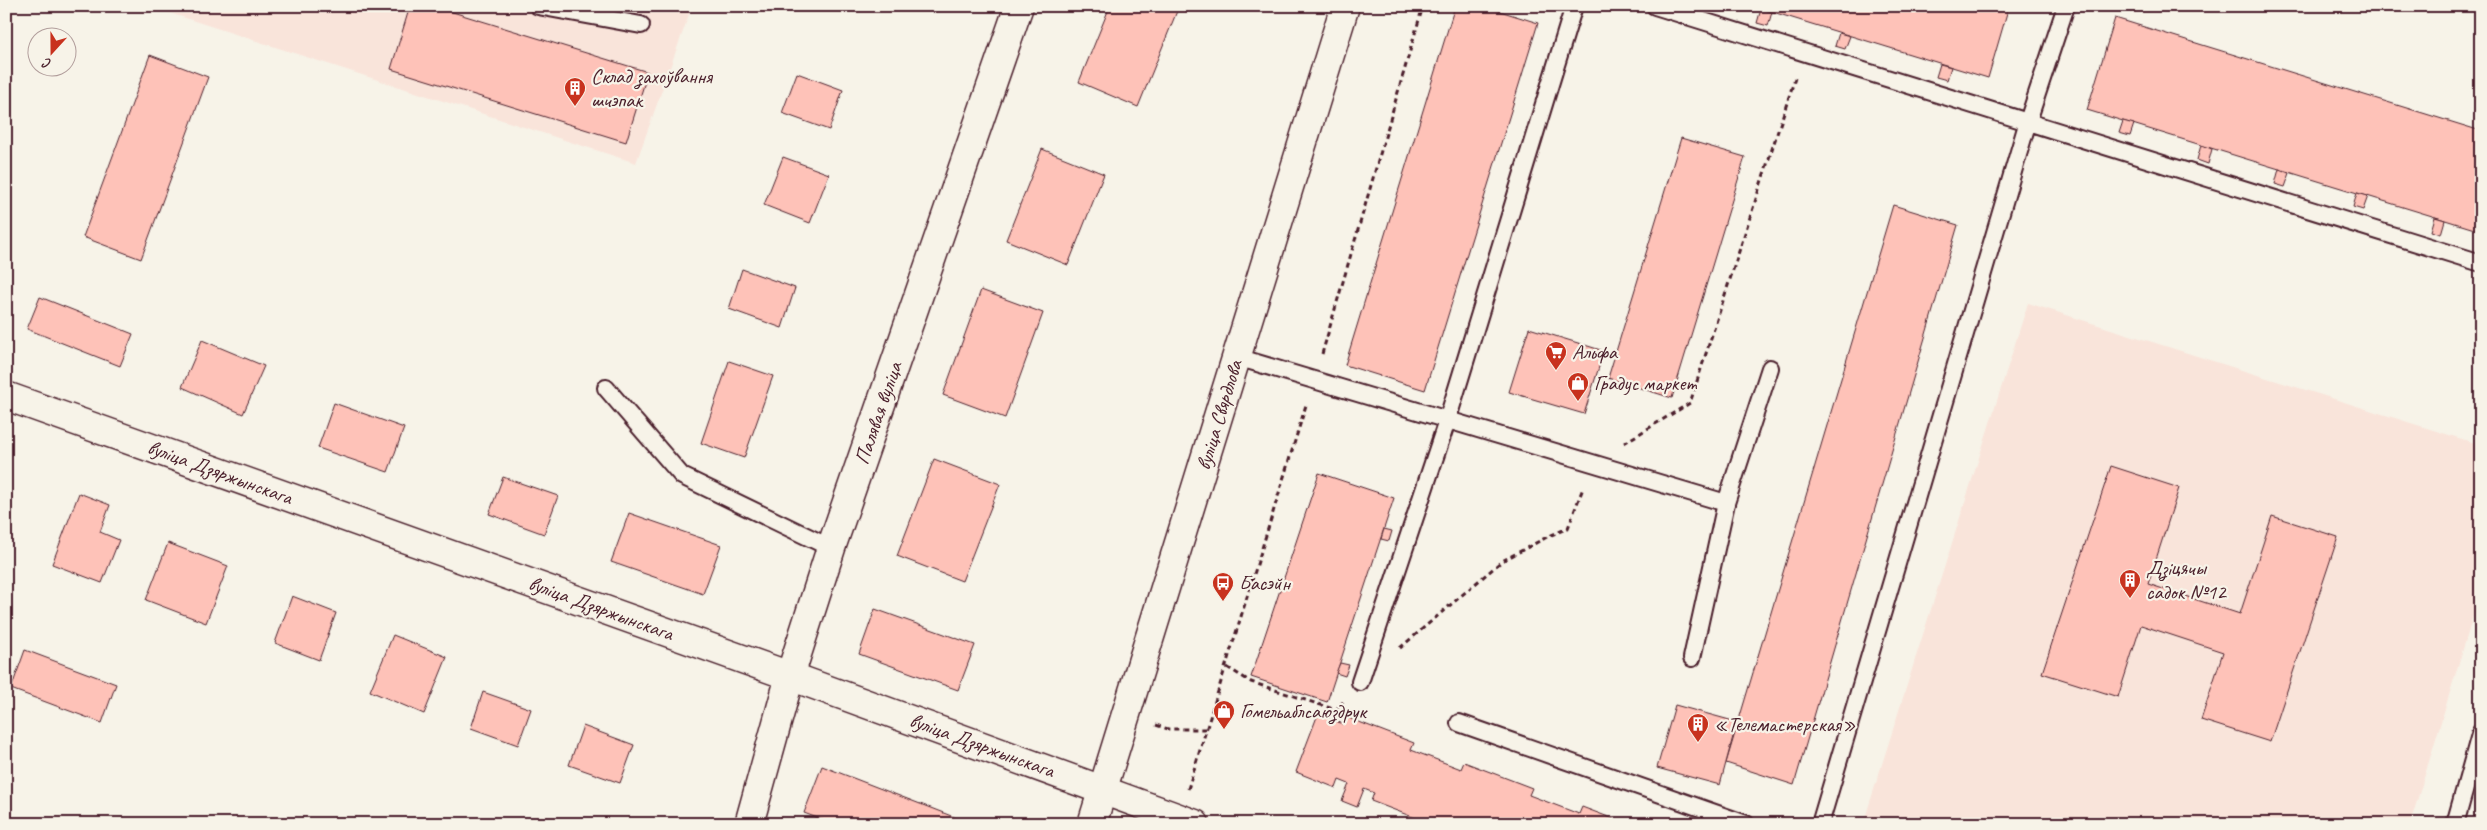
<svg xmlns="http://www.w3.org/2000/svg" width="2487" height="830" viewBox="0 0 2487 830" font-family="Caveat,sans-serif">
<style>
.built{fill:#f9e4da}
.building{fill:#fec2b8;stroke:#4a1f2b}
.lines{fill:none;stroke-linecap:round;stroke-linejoin:round}
.service-casing{stroke:#4a1f2b;stroke-width:20}
.minor-casing{stroke:#4a1f2b;stroke-width:31}
.tertiary-casing{stroke:#4a1f2b;stroke-width:31}
.secondary-casing{stroke:#4a1f2b;stroke-width:31}
.path{stroke:#4a1f2b;stroke-width:3;stroke-dasharray:5 4;stroke-linecap:butt}
.service{stroke:#f7f3e8;stroke-width:16}
.minor{stroke:#f7f3e8;stroke-width:28}
.tertiary{stroke:#f7f3e8;stroke-width:28}
.secondary{stroke:#f7f3e8;stroke-width:28}
.labels{text-anchor:middle;dominant-baseline:central;stroke-width:4.5;stroke-linejoin:round;paint-order:stroke}
.poi-label{font-size:21px;fill:#4a1f2b;stroke:#f7f3e8;text-anchor:start}
.street-label{font-size:21px;fill:#4a1f2b;stroke:#f7f3e8}
</style>
<rect width="100%" height="100%" fill="#f7f3e8"/>
<filter id="ink" filterUnits="userSpaceOnUse"><feTurbulence type="fractalNoise" baseFrequency=".02" numOctaves="2"/><feDisplacementMap in="SourceGraphic" scale="10" xChannelSelector="R" yChannelSelector="G"/><feConvolveMatrix kernelMatrix="1 2 1 2 8 2 1 2 1" color-interpolation-filters="sRGB"/></filter>
<g filter="url(#ink)">
<g class="built">
<polygon points="148,6 692,6 636,163"/>
<polygon points="2028,303 2481,445 2481,590 2410,824 1872,824 1864,821"/>
</g>
<g class="building">
<polygon points="410,6 433,6 648,72 626,142 391,69"/>
<polygon points="1110,6 1166,6 1177,11 1138,107 1079,82"/>
<polygon points="1455,6 1484,6 1538,23 1425,390 1345,365"/>
<polygon points="1753,6 2009,6 1988,78"/>
<polygon points="1761,9 1772,12 1768,26 1757,23"/>
<polygon points="2115,18 2481,131 2481,231 2087,110"/>
<polygon points="1839,33 1850,36 1845,49 1835,46"/>
<polygon points="150,55 208,77 141,259 83,237"/>
<polygon points="1940,64 1951,67 1947,80 1936,77"/>
<polygon points="797,73 843,90 829,130 782,113"/>
<polygon points="2123,121 2134,124 2130,136 2119,133"/>
<polygon points="1681,138 1745,157 1672,398 1608,378"/>
<polygon points="2201,145 2212,149 2208,164 2197,160"/>
<polygon points="1042,149 1104,174 1068,265 1006,240"/>
<polygon points="783,157 829,174 810,223 764,205"/>
<polygon points="2279,169 2290,173 2285,187 2275,184"/>
<polygon points="2357,193 2368,196 2363,210 2353,207"/>
<polygon points="1893,205 1958,225 1794,785 1726,763"/>
<polygon points="2435,217 2445,220 2441,234 2431,231"/>
<polygon points="742,269 795,288 782,328 729,309"/>
<polygon points="981,290 1043,313 1005,418 943,395"/>
<polygon points="40,297 133,334 120,366 27,329"/>
<polygon points="1529,328 1604,351 1584,414 1509,392"/>
<polygon points="202,340 264,366 243,414 182,387"/>
<polygon points="729,361 773,376 744,458 701,443"/>
<polygon points="334,403 404,428 388,472 318,448"/>
<polygon points="934,459 1000,484 962,581 897,556"/>
<polygon points="2111,466 2179,488 2148,584 2240,614 2272,516 2338,537 2270,742 2201,720 2223,652 2141,625 2118,697 2042,673"/>
<polygon points="1319,473 1394,498 1327,702 1251,677"/>
<polygon points="503,477 558,496 544,534 489,514"/>
<polygon points="79,493 110,505 100,532 119,540 102,583 52,564"/>
<polygon points="629,513 721,545 703,594 611,562"/>
<polygon points="1384,529 1392,531 1389,541 1381,539"/>
<polygon points="168,543 228,566 206,623 146,600"/>
<polygon points="292,596 336,613 319,660 275,643"/>
<polygon points="875,609 975,645 958,690 859,654"/>
<polygon points="393,635 447,657 424,714 370,691"/>
<polygon points="25,650 116,684 102,723 11,689"/>
<polygon points="1340,663 1349,665 1345,676 1336,673"/>
<polygon points="483,692 531,709 518,745 471,728"/>
<polygon points="1675,705 1737,722 1720,785 1657,768"/>
<polygon points="1318,714 1343,724 1346,717 1414,743 1411,750 1461,769 1464,762 1532,788 1529,795 1579,814 1582,807 1627,824 1431,824 1371,801 1374,793 1364,789 1357,807 1342,801 1349,784 1339,780 1336,788 1296,772"/>
<polygon points="583,726 634,745 620,783 569,765"/>
<polygon points="822,766 972,824 833,824 804,813"/>
</g>
<g class="lines">
<g class="service-casing">
<g id="service">
<polyline points="538,6 641,25"/>
<polyline points="1655,6 2481,263"/>
<polyline points="1237,357 1726,503"/>
<polyline points="606,388 682,476 831,548"/>
<polyline points="1692,658 1726,503 1770,368"/>
<polyline points="1360,682 1447,421 1574,6"/>
<polyline points="1459,723 1746,824"/>
<polyline points="1820,824 2028,121 2066,6"/>
<polyline points="2455,824 2481,731"/>
</g>
</g>
<g class="minor-casing">
<polyline id="minor" points="749,824 790,676 831,548 1019,6"/>
</g>
<g class="tertiary-casing">
<polyline id="tertiary" points="6,396 790,676 1195,824"/>
</g>
<g class="secondary-casing">
<polyline id="secondary" points="1092,824 1345,6"/>
</g>
<g class="path">
<polyline points="1322,354 1423,6"/>
<polyline points="1624,443 1690,403 1795,78"/>
<polyline points="1400,648 1502,561 1547,537 1568,528 1583,488"/>
<polyline points="1227,667 1251,682 1336,710 1343,702"/>
<polyline points="1156,725 1168,729 1208,729"/>
<polyline points="1188,789 1306,405"/>
</g>
<use href="#service" class="service"/>
<use href="#minor" class="minor"/>
<use href="#tertiary" class="tertiary"/>
<use href="#secondary" class="secondary"/>
</g>
</g>
<defs>
<g id="building-pin" transform="scale(1.125)"><path d="M0 17L-7.5 6A9.5 9.5 0 1 1 7.5 6Z" fill="#c8321e" stroke="#f7f3e8"/><path d="M-4-6H4V6H1V3H-1V6H-4ZM-2.5-4.3h1.7v1.8h-1.7ZM.8-4.3h1.7v1.8H.8ZM-2.5-1h1.7V.8h-1.7ZM.8-1h1.7V.8H.8Z" fill="#fff"/></g>
<g id="supermarket-pin" transform="scale(1.125)"><path d="M0 17L-7.5 6A9.5 9.5 0 1 1 7.5 6Z" fill="#c8321e" stroke="#f7f3e8"/><path d="M-6-5.5h2.5l.6 2H6L4.5 2H-2.5L-4.4-4H-6ZM-1.5 3.2a1.3 1.3 0 1 0 .1 0ZM3 3.2a1.3 1.3 0 1 0 .1 0Z" fill="#fff"/></g>
<g id="shop-pin" transform="scale(1.125)"><path d="M0 17L-7.5 6A9.5 9.5 0 1 1 7.5 6Z" fill="#c8321e" stroke="#f7f3e8"/><path d="M-5-2.5h2.3a2.7 3.5 0 0 1 5.4 0H5L5.5 6h-11ZM-1.5-2.5h3a1.5 2.3 0 0 0-3 0Z" fill="#fff"/></g>
<g id="bus-pin" transform="scale(1.125)"><path d="M0 17L-7.5 6A9.5 9.5 0 1 1 7.5 6Z" fill="#c8321e" stroke="#f7f3e8"/><path d="M-5-6H5V4H4V6H2V4H-2V6H-4V4H-5ZM-3.5-4V0h7V-4ZM-3.5 1.2v1.5H-2V1.2ZM2 1.2v1.5H3.5V1.2Z" fill="#fff"/></g>
</defs>
<g fill-rule="evenodd">
<use href="#building-pin" x="575" y="88"/>
<use href="#supermarket-pin" x="1556" y="352"/>
<use href="#shop-pin" x="1578" y="383"/>
<use href="#building-pin" x="2130" y="580"/>
<use href="#bus-pin" x="1223" y="583"/>
<use href="#shop-pin" x="1224" y="711"/>
<use href="#building-pin" x="1698" y="724"/>
</g>
<g class="labels">
<g class="poi-label">
<text x="591" y="76">Склад захоўвання<tspan x="591" dy="24">шчэпак</tspan></text>
<text x="1572" y="352">Альфа</text>
<text x="1594" y="383">Градус маркет</text>
<text x="2146" y="568">Дзіцячы<tspan x="2146" dy="24">садок №12</tspan></text>
<text x="1239" y="583">Басэйн</text>
<text x="1240" y="711">Гомельаблсаюздрук</text>
<text x="1714" y="724">«Телемастерская»</text>
</g>
<g class="street-label">
<text transform="translate(878 413) rotate(-71)">Палявая вуліца</text>
<text transform="translate(1219 415) rotate(-73)">вуліца Свярдлова</text>
<text transform="translate(220 472) rotate(20)">вуліца Дзяржынскага</text>
<text transform="translate(601 608) rotate(20)">вуліца Дзяржынскага</text>
<text transform="translate(982 745) rotate(20)">вуліца Дзяржынскага</text>
</g>
</g>
<rect width="2487" height="830" fill="none" stroke="#f7f3e8" stroke-width="25"/>
<rect x="12" y="12" width="2462" height="805" fill="none" stroke="#4a1f2b" stroke-width="2" filter="url(#ink)"/>
<g transform="translate(52 52) rotate(201)"><circle r="24" fill="#f7f3e8" stroke="#b29e9c"/>
<path d="M0-4L9 19L0 12L-9 19Z" fill="#c8321e"/>
<text y="-8" font-size="14" font-weight="bold" text-anchor="middle" fill="#4a1f2b">С</text>
</g>
</svg>
